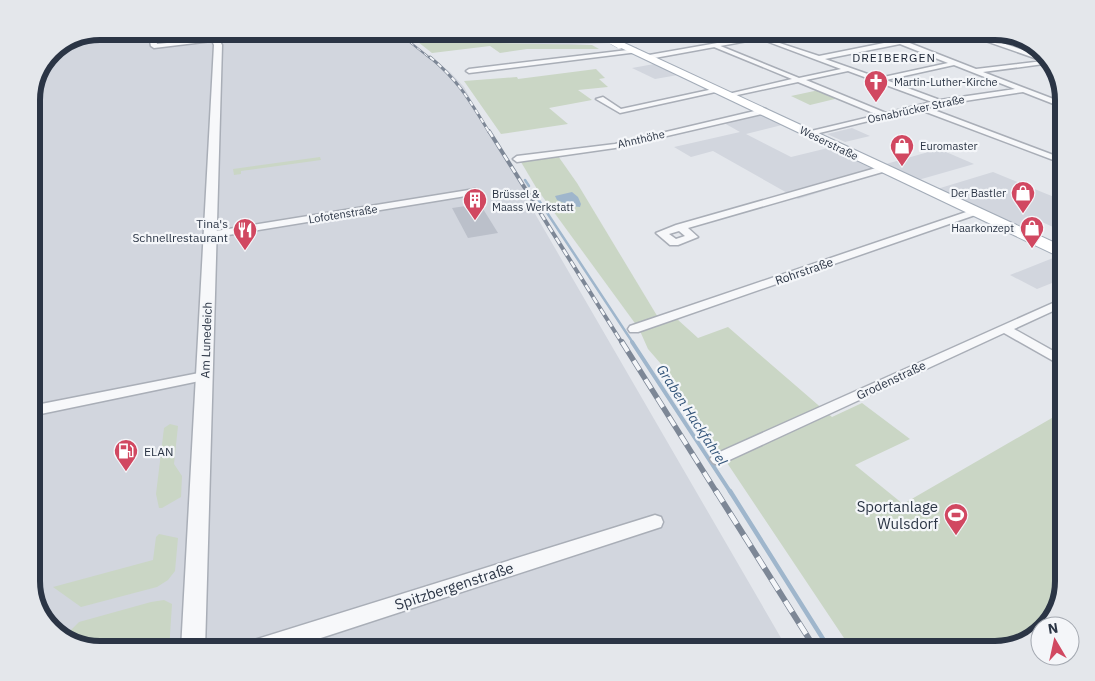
<svg xmlns="http://www.w3.org/2000/svg" width="1095" height="681" viewBox="0 0 1095 681" font-family="'IBM Plex Sans',sans-serif">
<style>
.built{fill:#d2d6de}
.green{fill:#cad6c5}
.water{fill:#9fb6cc}
.lines{fill:none;stroke-linecap:round;stroke-linejoin:round}
.stream-far2{stroke:#9fb6cc;stroke-width:2.5}
.stream-far1{stroke:#9fb6cc;stroke-width:4}
.stream{stroke:#9fb6cc;stroke-width:4.5}
.building{fill:#bbc0ca}
.minor-casing{stroke:#a9aeb7;stroke-width:3}
.tertiary-casing{stroke:#a9aeb7;stroke-width:3}
.primary-casing{stroke:#a3acb8;stroke-width:2}
.minor{fill:#f7f8fa;fill-rule:evenodd}
.tertiary{fill:#f7f8fa;fill-rule:evenodd}
.primary{fill:#fff;fill-rule:evenodd}
.rail-far4-casing{stroke:#7d8796;stroke-width:2}
.rail-far3-casing{stroke:#7d8796;stroke-width:3}
.rail-far2-casing{stroke:#7d8796;stroke-width:4}
.rail-far1-casing{stroke:#7d8796;stroke-width:5.5}
.rail-casing{stroke:#7d8796;stroke-width:6}
.rail-far4{stroke:#f4f6f9;stroke-width:1;stroke-dasharray:4.5;stroke-linecap:butt}
.rail-far3{stroke:#f4f6f9;stroke-width:2;stroke-dasharray:5;stroke-linecap:butt}
.rail-far2{stroke:#f4f6f9;stroke-width:2.5;stroke-dasharray:7;stroke-linecap:butt}
.rail-far1{stroke:#f4f6f9;stroke-width:4;stroke-dasharray:11;stroke-linecap:butt}
.rail{stroke:#f4f6f9;stroke-width:4.5;stroke-dasharray:13;stroke-linecap:butt}
.primary-bridge-casing{stroke:#a3acb8;stroke-width:10;stroke-linecap:butt}
.primary-bridge{stroke:#fff;stroke-width:9}
.labels{text-anchor:middle;dominant-baseline:central;stroke-width:4.5;stroke-linejoin:round;paint-order:stroke}
.far-poi-label{font-size:11px;fill:#2b3545;stroke:#f4f6f9;text-anchor:start}
.far-street-label{font-size:11px;fill:#2b3545;stroke:#f4f6f9}
.far-quarter-label{font-size:12px;letter-spacing:1px;fill:#1d2636;stroke:#f4f6f9}
.poi-label{font-size:12px;fill:#2b3545;stroke:#f4f6f9;text-anchor:end}
.street-label{font-size:12px;fill:#2b3545;stroke:#f4f6f9}
.water-label{font-size:14px;font-style:italic;fill:#34557a;stroke:#f4f6f9}
.near-poi-label{font-size:15px;fill:#2b3545;stroke:#f4f6f9;text-anchor:end}
.near-street-label{font-size:15px;fill:#2b3545;stroke:#f4f6f9}
.rim{fill:none;stroke:#2b3545;stroke-width:6}
</style>
<rect width="100%" height="100%" fill="#e4e7ec"/>
<g class="built">
<polygon points="100,31 398,31 450,72 464,87 482,120 531,192 523,193 788,650 100,650 65,640 41,616 31,585 31,96 52,51"/>
<polygon points="429,31 507,40 580,42 645,38 692,31 719,31 668,40 569,45 498,43"/>
<polygon points="654,64 678,75 655,79 632,68"/>
<polygon points="760,114 782,125 746,134 791,157 828,148 881,173 798,199 713,151 691,157 674,147 740,132 724,123"/>
<polygon points="852,128 870,136 845,142 827,134"/>
<polygon points="939,149 974,164 918,180 886,164"/>
<polygon points="993,172 1064,201 1064,232 1042,222 1023,229 937,189"/>
<polygon points="1053,258 1064,263 1063,289 1052,283 1037,289 1010,275"/>
</g>
<g class="green">
<polygon points="404,31 429,31 499,43 592,45 599,49 527,49 500,53 490,46 432,53"/>
<path d="M 441,31 L 535,31 L 549,38 C 514,43 476,38 441,31 Z"/>
<polygon points="601,31 692,31 621,40"/>
<polygon points="596,69 605,78 599,79 608,87 578,90 592,100 549,108 568,124 501,134 464,81 517,77 518,79"/>
<polygon points="819,90 839,98 810,105 791,96"/>
<polygon points="558,156 577,183 659,319 637,326 537,189 521,162"/>
<polygon points="320,157 321,160 241,171 241,174 234,175 233,169"/>
<polygon points="677,319 698,338 728,327 832,417 862,403 910,439 855,465 903,504 1064,411 1064,581 1054,616 1044,626 1040,626 1040,630 1030,640 995,650 852,650 661,364 648,349 640,331"/>
<polygon points="170,424 178,426 174,464 182,476 181,497 162,508 159,508 156,494 164,428"/>
<polygon points="159,534 178,538 175,571 168,580 157,587 81,607 53,587 153,560 156,537"/>
<polygon points="164,600 172,604 169,650 100,650 65,640 63,638 79,622 151,602"/>
</g>
<polygon class="water" points="572,192 578,197 581,204 580,207 571,206 557,200 555,196"/>
<g class="lines">
<g class="stream-far2">
<polyline points="525,180 529,186"/>
<polyline points="534,193 633,343"/>
</g>
<polyline class="stream-far1" points="632,342 731,493"/>
<polyline class="stream" points="730,491 830,650"/>
</g>
<polygon class="building" points="480,204 498,233 468,238 452,208"/>
<g class="lines">
<g class="minor-casing">
<g id="minor">
<polygon points="148,31 154,31 157,44 217,38 220,40 154,48 151,46"/>
<path d="M 870,31 L 879,31 L 976,69 L 1043,61 L 957,31 L 966,31 L 1047,58 L 1051,63 L 983,72 L 1064,103 L 1064,108 L 1023,92 L 926,107 L 1064,159 L 1064,164 L 918,109 L 807,136 L 807,132 L 878,115 L 798,82 L 728,97 L 724,95 L 792,79 L 714,47 L 714,45 L 718,45 L 799,78 L 841,69 L 761,39 L 761,37 L 819,56 L 894,41 ZM 900,44 L 948,63 L 879,78 L 825,59 ZM 954,65 L 1015,89 L 940,100 L 886,80 ZM 848,71 L 932,102 L 886,113 L 806,80 Z"/>
<polygon points="636,49 638,52 469,73 466,71 469,69"/>
<polygon points="718,88 720,89 720,91 620,113 596,99 603,97 621,109"/>
<polygon points="763,109 766,109 766,113 615,148 517,162 513,159 517,156 615,144"/>
<path d="M 883,166 L 886,167 L 886,171 L 688,228 L 698,237 L 678,245 L 670,245 L 656,233 L 676,225 ZM 679,231 L 685,236 L 676,239 L 669,234 Z"/>
<polygon points="475,189 480,192 478,194 210,238 205,235 210,232"/>
<polygon points="975,209 978,210 978,214 638,332 630,332 628,329 630,326"/>
<polygon points="1064,298 1064,306 1014,329 1064,357 1064,367 1004,333 723,463 718,465 713,463 710,459 713,455"/>
<polygon points="204,372 209,373 211,376 209,379 31,416 31,406"/>
<polygon points="655,515 661,517 663,522 661,527 284,650 244,650 247,643 254,640"/>
</g>
</g>
<g class="tertiary-casing">
<g id="tertiary">
<polygon points="208,31 214,31 222,45 205,650 181,650 214,45"/>
<polygon points="786,31 802,31 649,59 645,57 649,55"/>
</g>
</g>
<g class="primary-casing">
<g id="primary">
<polygon points="590,31 602,31 618,40 616,42 610,42"/>
<polygon points="620,41 1064,247 1064,259 617,46 615,44"/>
</g>
</g>
<use href="#minor" class="minor"/>
<use href="#tertiary" class="tertiary"/>
<use href="#primary" class="primary"/>
<g class="rail-far4-casing">
<g id="rail-far4">
<polyline points="396,31 431,59"/>
<path d="M 434,31 C 526,47 615,45 707,31"/>
</g>
</g>
<g class="rail-far3-casing">
<path id="rail-far3" d="M 430,57 C 459,81 470,101 489,132"/>
</g>
<g class="rail-far2-casing">
<polyline id="rail-far2" points="489,131 622,343"/>
</g>
<g class="rail-far1-casing">
<polyline id="rail-far1" points="622,342 717,493"/>
</g>
<g class="rail-casing">
<polyline id="rail" points="716,491 816,650"/>
</g>
<use href="#rail-far4" class="rail-far4"/>
<use href="#rail-far3" class="rail-far3"/>
<use href="#rail-far2" class="rail-far2"/>
<use href="#rail-far1" class="rail-far1"/>
<use href="#rail" class="rail"/>
<g class="primary-bridge-casing">
<polyline id="primary-bridge" points="613,40 620,44"/>
</g>
<use href="#primary-bridge" class="primary-bridge"/>
</g>
<defs>
<g id="church-pin" transform="scale(1.25)"><path d="M0 17L-7.5 6A9.5 9.5 0 1 1 7.5 6Z" fill="#d14861" stroke="#f4f6f9"/><path d="M-1.2-6h2.4v3.5h3.3v2.4h-3.3V6h-2.4V-.1h-3.3v-2.4h3.3Z" fill="#fff"/></g>
<g id="shop-pin" transform="scale(1.25)"><path d="M0 17L-7.5 6A9.5 9.5 0 1 1 7.5 6Z" fill="#d14861" stroke="#f4f6f9"/><path d="M-5-2.5h2.3a2.7 3.5 0 0 1 5.4 0H5L5.5 6h-11ZM-1.5-2.5h3a1.5 2.3 0 0 0-3 0Z" fill="#fff"/></g>
<g id="building-pin" transform="scale(1.25)"><path d="M0 17L-7.5 6A9.5 9.5 0 1 1 7.5 6Z" fill="#d14861" stroke="#f4f6f9"/><path d="M-4-6H4V6H1V3H-1V6H-4ZM-2.5-4.3h1.7v1.8h-1.7ZM.8-4.3h1.7v1.8H.8ZM-2.5-1h1.7V.8h-1.7ZM.8-1h1.7V.8H.8Z" fill="#fff"/></g>
<g id="restaurant-pin" transform="scale(1.25)"><path d="M0 17L-7.5 6A9.5 9.5 0 1 1 7.5 6Z" fill="#d14861" stroke="#f4f6f9"/><path d="M-5-6h1v4h1v-4h1v4h1v-4h1v5L-1.5 .5V6h-2V.5L-5-1ZM5-6V6H3V1.5H1.5Q1.5-4 5-6Z" fill="#fff"/></g>
<g id="fuel-pin" transform="scale(1.25)"><path d="M0 17L-7.5 6A9.5 9.5 0 1 1 7.5 6Z" fill="#d14861" stroke="#f4f6f9"/><path d="M-5.5-6h7V0h2V4h1.3V-2.5L3-4.5l.8-.8L6-3V5H2.5V1h-1V6h-7ZM-4.2-4.7v3.2H.2V-4.7Z" fill="#fff"/></g>
<g id="stadium-pin" transform="scale(1.25)"><path d="M0 17L-7.5 6A9.5 9.5 0 1 1 7.5 6Z" fill="#d14861" stroke="#f4f6f9"/><path d="M0-5a6.5 5 0 1 0 0 10a6.5 5 0 1 0 0-10ZM-3.5-1.8h7v3.6h-7Z" fill="#fff"/></g>
</defs>
<g fill-rule="evenodd">
<use href="#church-pin" x="876" y="82"/>
<use href="#shop-pin" x="902" y="146"/>
<use href="#shop-pin" x="1023" y="193"/>
<use href="#building-pin" x="475" y="200"/>
<use href="#shop-pin" x="1032" y="228"/>
<use href="#restaurant-pin" x="245" y="230"/>
<use href="#fuel-pin" x="126" y="451"/>
<use href="#stadium-pin" x="956" y="515"/>
</g>
<g class="labels">
<g class="far-poi-label">
<text x="894" y="82">Martin-Luther-Kirche</text>
<text x="920" y="146">Euromaster</text>
<text x="1006" y="193" text-anchor="end">Der Bastler</text>
<text x="492" y="194">Brüssel &amp;<tspan x="492" dy="13">Maass Werkstatt</tspan></text>
<text x="1014" y="228" text-anchor="end">Haarkonzept</text>
</g>
<g class="far-street-label">
<text transform="translate(916 109) rotate(-12)">Osnabrücker Straße</text>
<text transform="translate(641 139) rotate(-13)">Ahnthöhe</text>
<text transform="translate(829 143) rotate(26)">Weserstraße</text>
<text transform="translate(343 214) rotate(-9)">Lofotenstraße</text>
</g>
<g class="far-quarter-label">
<text x="894" y="57">DREIBERGEN</text>
</g>
<g class="poi-label">
<text x="228" y="223">Tina's<tspan x="228" dy="14">Schnellrestaurant</tspan></text>
<text x="144" y="451" text-anchor="start">ELAN</text>
</g>
<g class="street-label">
<text transform="translate(804 271) rotate(-19)">Rohrstraße</text>
<text transform="translate(206 340) rotate(-88)">Am Lunedeich</text>
<text transform="translate(891 380) rotate(-25)">Grodenstraße</text>
</g>
<g class="water-label">
<text transform="translate(692 415) rotate(57)">Graben Hackfahrel</text>
</g>
<g class="near-poi-label">
<text x="938" y="506">Sportanlage<tspan x="938" dy="17">Wulsdorf</tspan></text>
</g>
<g class="near-street-label">
<text transform="translate(454 586) rotate(-18)">Spitzbergenstraße</text>
</g>
</g>
<path d="M0 0H1095V681H0ZM100 40H995A60 60 0 0 1 1055 100V581A60 60 0 0 1 995 641H100A60 60 0 0 1 40 581V100A60 60 0 0 1 100 40Z" fill="#e4e7eb" fill-rule="evenodd"/>
<path class="rim" d="M100 40H995A60 60 0 0 1 1055 100V581A60 60 0 0 1 995 641H100A60 60 0 0 1 40 581V100A60 60 0 0 1 100 40Z"/>
<g transform="translate(1055 641) rotate(351)"><circle r="24" fill="#f4f6f9" stroke="#a4a9b1"/>
<path d="M0-4L9 19L0 12L-9 19Z" fill="#d14861"/>
<text y="-8" font-size="14" font-weight="bold" text-anchor="middle" fill="#2b3545">N</text>
</g>
</svg>
